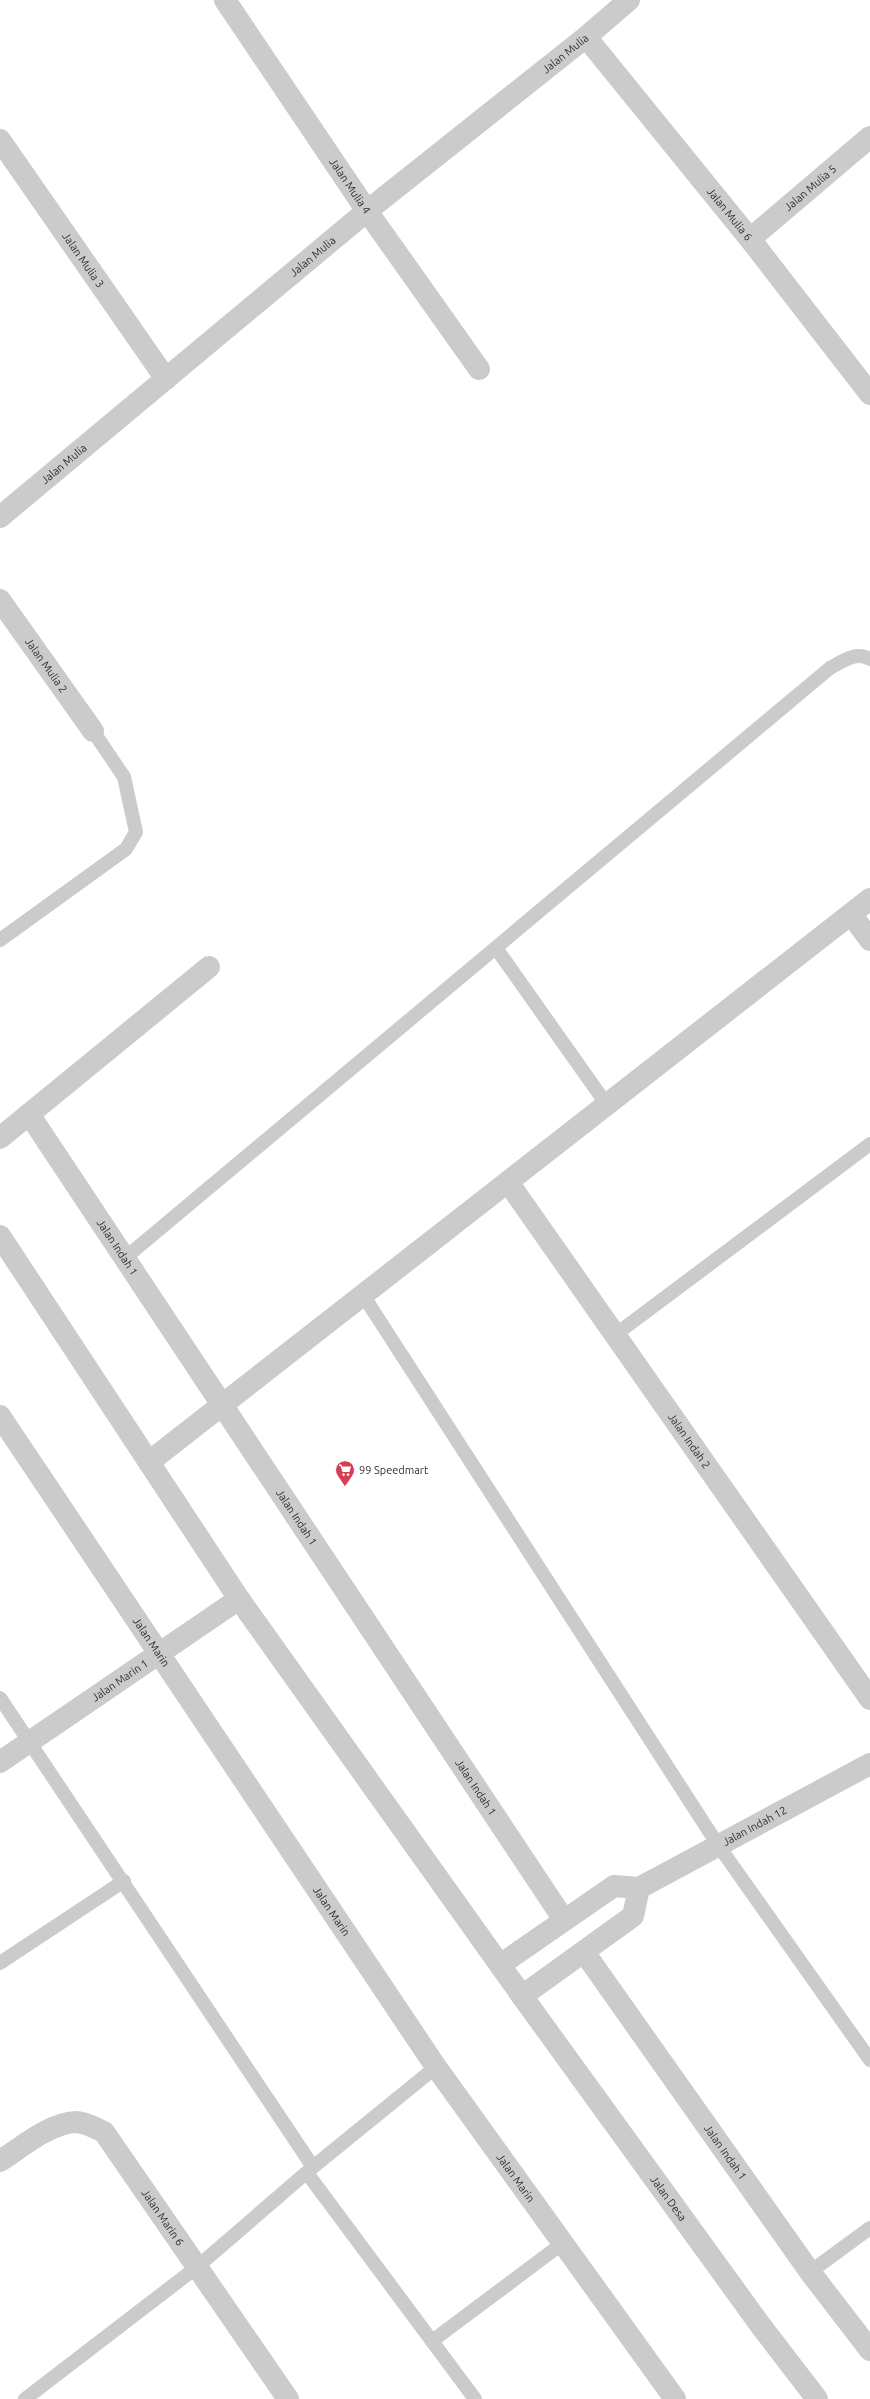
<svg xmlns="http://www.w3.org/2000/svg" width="870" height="2399" viewBox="0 0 870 2399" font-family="Ubuntu,sans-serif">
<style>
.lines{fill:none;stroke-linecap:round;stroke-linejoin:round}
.lane{stroke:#cbcbcb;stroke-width:14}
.street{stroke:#cbcbcb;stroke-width:22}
.labels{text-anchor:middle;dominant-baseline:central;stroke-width:4;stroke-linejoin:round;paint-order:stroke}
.street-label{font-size:11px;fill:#2e2e2e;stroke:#fff}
.poi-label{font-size:11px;fill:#2e2e2e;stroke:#fff;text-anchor:start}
</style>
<rect width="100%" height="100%" fill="#fff"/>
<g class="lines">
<g class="lane">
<polyline points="0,940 126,849 136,832 124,777 93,731"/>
<polyline points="496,948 607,1105"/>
<path d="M 125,1258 L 830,668 C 843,661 856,651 870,659"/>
<polyline points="363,1295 718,1845 870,2060"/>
<polyline points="615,1335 870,1144"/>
<polyline points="0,1698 313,2167"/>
<polyline points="0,1963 124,1881"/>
<polyline points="307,2173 475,2399"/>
<polyline points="810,2272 870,2228"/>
<polyline points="432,2341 563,2243"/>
<polyline points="25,2399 197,2267 313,2167 436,2067"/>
</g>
<g class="street">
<path id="s1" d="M 225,0 L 367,211 L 479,369"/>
<path id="s2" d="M 586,37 L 750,239 L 870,394"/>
<path id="s3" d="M 0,140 L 166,379"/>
<path id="s4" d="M 750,239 L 870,137"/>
<path id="s5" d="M 0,517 L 367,211 L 586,37 L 629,0"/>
<path id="s6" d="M 0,600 L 93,731"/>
<polyline points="851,914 870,940"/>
<path id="s7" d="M 29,1114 L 564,1920"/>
<polyline points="0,1138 209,967"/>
<path id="s8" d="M 508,1182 L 870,1699"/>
<path id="s9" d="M 0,1236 L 239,1599 L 522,1996 L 761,2326 L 817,2399"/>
<path id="s10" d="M 0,1416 L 436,2067 L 675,2399"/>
<polyline points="149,1462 870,899"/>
<path id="s11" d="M 0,1762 L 239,1599"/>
<path id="s12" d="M 584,1952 L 810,2272 L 870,2350"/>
<path id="s13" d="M 500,1965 L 614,1886 L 639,1888 L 870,1764"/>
<polyline points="522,1996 633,1916 639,1888"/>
<path id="s14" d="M 0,2161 C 22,2147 48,2124 75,2122 C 85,2122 95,2128 104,2132 L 288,2399"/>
</g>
</g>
<defs>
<g id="supermarket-pin" transform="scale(1)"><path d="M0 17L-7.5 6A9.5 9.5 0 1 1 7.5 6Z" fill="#d93d54" stroke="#fff"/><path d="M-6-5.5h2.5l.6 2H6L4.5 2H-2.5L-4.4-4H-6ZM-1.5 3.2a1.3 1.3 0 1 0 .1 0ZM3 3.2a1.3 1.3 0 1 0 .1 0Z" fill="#fff"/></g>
</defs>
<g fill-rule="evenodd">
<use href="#supermarket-pin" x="345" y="1470"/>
</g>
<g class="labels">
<g class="street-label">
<text stroke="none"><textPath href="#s5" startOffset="731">Jalan Mulia</textPath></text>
<text stroke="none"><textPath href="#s1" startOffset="224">Jalan Mulia 4</textPath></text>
<text stroke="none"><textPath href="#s4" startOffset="79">Jalan Mulia 5</textPath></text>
<text stroke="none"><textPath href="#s2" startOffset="228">Jalan Mulia 6</textPath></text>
<text stroke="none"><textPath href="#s5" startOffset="407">Jalan Mulia</textPath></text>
<text stroke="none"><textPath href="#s3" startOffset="146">Jalan Mulia 3</textPath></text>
<text stroke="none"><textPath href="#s5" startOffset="83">Jalan Mulia</textPath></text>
<text stroke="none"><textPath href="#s6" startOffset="80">Jalan Mulia 2</textPath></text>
<text stroke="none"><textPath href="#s7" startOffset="160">Jalan Indah 1</textPath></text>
<text stroke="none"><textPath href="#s8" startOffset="316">Jalan Indah 2</textPath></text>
<text stroke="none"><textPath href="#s7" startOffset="484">Jalan Indah 1</textPath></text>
<text stroke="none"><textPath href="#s10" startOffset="272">Jalan Marin</textPath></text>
<text stroke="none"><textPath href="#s11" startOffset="145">Jalan Marin 1</textPath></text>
<text stroke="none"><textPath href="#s7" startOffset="808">Jalan Indah 1</textPath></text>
<text stroke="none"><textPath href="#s13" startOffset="295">Jalan Indah 12</textPath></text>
<text stroke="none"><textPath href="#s10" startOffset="596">Jalan Marin</textPath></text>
<text stroke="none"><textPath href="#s12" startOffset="245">Jalan Indah 1</textPath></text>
<text stroke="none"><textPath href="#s10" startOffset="920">Jalan Marin</textPath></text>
<text stroke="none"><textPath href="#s9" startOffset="1172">Jalan Desa</textPath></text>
<text stroke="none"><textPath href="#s14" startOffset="220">Jalan Marin 6</textPath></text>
</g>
<g class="poi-label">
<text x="359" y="1470">99 Speedmart</text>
</g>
</g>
</svg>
